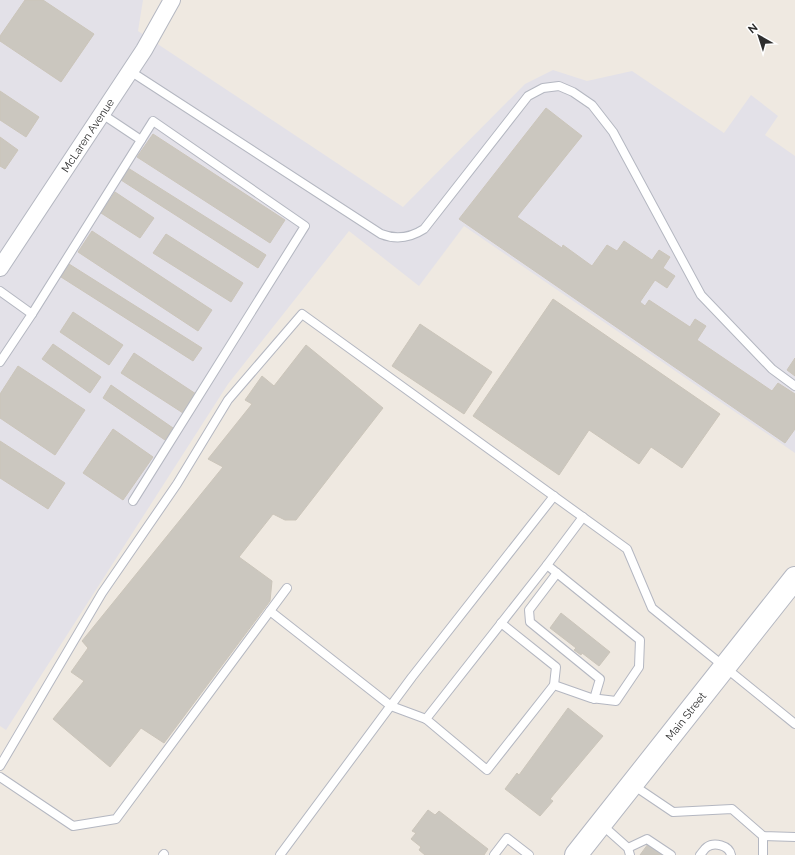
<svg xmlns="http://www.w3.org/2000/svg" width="795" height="855" viewBox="0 0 795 855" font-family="Raleway,sans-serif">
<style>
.industrial{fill:#e3e1e8}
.building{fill:#cbc7bf;stroke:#cbc5ba}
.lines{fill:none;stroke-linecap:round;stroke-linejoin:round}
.lane-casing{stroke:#b4b7c1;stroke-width:10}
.street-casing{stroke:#b4b7c1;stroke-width:18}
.secondary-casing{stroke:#b4b7c1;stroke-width:24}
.lane{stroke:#fff;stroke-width:8}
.street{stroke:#fff;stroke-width:16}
.secondary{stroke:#fff;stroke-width:22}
.labels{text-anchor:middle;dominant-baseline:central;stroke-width:4;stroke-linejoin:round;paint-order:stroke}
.street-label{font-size:11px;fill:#2e2e2e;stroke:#fff}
</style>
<rect width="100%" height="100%" fill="#efe9e1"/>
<polygon class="industrial" points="0,0 143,0 138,31 403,207 525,84 553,70 587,81 632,71 724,133 751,95 778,116 765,135 795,156 795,453 464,226 419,286 349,231 228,384 6,730 0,726"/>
<g class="building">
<polygon points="25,0 43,0 94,34 61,82 0,41 0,36"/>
<polygon points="0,91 39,117 26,137 0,120"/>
<polygon points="546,108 582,136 517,217 562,248 563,245 592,266 607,245 617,251 624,241 652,260 659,250 670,257 663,268 675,276 667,288 655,280 640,302 645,306 649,300 690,327 695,319 706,326 697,340 772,391 778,383 795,394 795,429 785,443 459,219"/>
<polygon points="153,134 285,220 270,243 137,157"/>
<polygon points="0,137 18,150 5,169 0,166"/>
<polygon points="128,168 266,255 258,268 121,180"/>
<polygon points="115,192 154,218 140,238 101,213"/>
<polygon points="92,231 212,310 198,331 78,252"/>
<polygon points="166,234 243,283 231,302 153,253"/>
<polygon points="69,264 202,348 193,361 61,277"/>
<polygon points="553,299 720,414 682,468 651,447 639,464 589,430 559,475 473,416"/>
<polygon points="73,312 123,345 109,365 60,332"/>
<polygon points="420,324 492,372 464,414 392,366"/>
<polygon points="53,344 101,377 90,393 42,359"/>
<polygon points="306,345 383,408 296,520 285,520 273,514 239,557 272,581 270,601 164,743 141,728 110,767 53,719 84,681 71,672 88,648 82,641 223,467 208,459 252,404 245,400 262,376 274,386"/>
<polygon points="134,353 196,394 183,413 121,373"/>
<polygon points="795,358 795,376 787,370"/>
<polygon points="18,366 85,410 55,455 0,418 0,394"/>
<polygon points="111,385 173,428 165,440 103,398"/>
<polygon points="113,429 153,457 123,500 83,473"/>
<polygon points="0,441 65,483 48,509 0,478"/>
<polygon points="561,613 610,652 599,666 582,653 581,655 574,650 576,648 550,628"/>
<polygon points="568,708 603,736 550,799 553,801 540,816 505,789 517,773 519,775"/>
<polygon points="428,810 435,815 439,811 488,849 484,855 425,855 419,850 421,847 411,839 416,833 412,831"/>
<polygon points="648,844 663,855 640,855"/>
</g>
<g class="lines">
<g class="lane-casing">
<g id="lane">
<path d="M 130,71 L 381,234 C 396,240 410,238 424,229 L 528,96 L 543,88 L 559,86 L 573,92 L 592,105 L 613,132 L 701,295 L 772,369 L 795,386"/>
<polyline points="102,114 141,140"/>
<polyline points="0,291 32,314 0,362"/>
<polyline points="32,314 153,121 305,226 133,501"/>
<polyline points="557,573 529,610 530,622 600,679 594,699"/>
<polyline points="270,611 391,706 426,719 487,770 554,685 591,698 616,701 639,667 640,640 547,565 583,517"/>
<polyline points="501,623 556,667 554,685"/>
<polyline points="426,719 547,565"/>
<polyline points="0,766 102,593 177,484 228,400 302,314 627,549 652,608 795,724"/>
<polyline points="0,777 73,826 116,819 287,588"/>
<polyline points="633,785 673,812 732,809 763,836 795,837"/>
<polyline points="601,824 628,848 630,855"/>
<polyline points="628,848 647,839 671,855"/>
<polyline points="163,855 164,854"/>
<polyline points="280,855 412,677 554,496"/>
<polyline points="494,855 507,838 529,855"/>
<path d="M 700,855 C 702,853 704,849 707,847 C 714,842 729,845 731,855"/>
<polyline points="763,855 763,836"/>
</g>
</g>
<g class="street-casing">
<g id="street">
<path id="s1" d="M 0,268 L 144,50 L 172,0"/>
</g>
</g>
<g class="secondary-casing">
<g id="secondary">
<path id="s2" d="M 576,855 L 795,578"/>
</g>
</g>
<use href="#lane" class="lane"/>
<use href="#street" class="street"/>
<use href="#secondary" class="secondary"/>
</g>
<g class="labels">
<g class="street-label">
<text stroke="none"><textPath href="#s1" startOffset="159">McLaren Avenue</textPath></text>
<text stroke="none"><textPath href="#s2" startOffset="177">Main Street</textPath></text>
</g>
</g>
<g transform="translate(759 36) rotate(321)" stroke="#ffffff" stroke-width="3" paint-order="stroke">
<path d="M0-3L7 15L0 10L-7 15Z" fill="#2e2e2e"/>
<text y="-6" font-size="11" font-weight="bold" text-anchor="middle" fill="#2e2e2e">N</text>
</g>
</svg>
